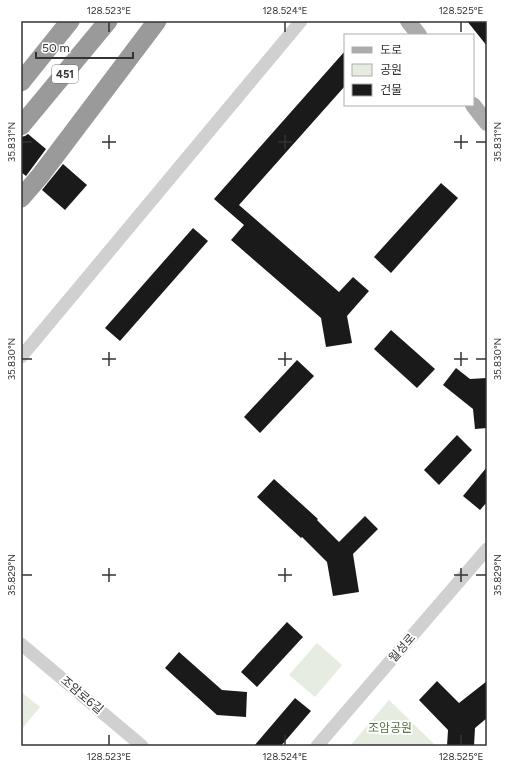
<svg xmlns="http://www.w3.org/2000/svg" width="508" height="767" viewBox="0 0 508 767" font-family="Figtree,'Noto Sans KR',sans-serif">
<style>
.green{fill:#e6ecdf}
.building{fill:#1a1a1a}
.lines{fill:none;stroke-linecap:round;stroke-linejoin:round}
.minor{stroke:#d0d0d0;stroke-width:13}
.major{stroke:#ababab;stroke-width:16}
.highway{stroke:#9a9a9a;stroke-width:19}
.ticks{fill:none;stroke:#333;stroke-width:1.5}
.labels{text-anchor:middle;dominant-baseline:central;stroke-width:4;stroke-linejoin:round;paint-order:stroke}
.shield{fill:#fff;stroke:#707070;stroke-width:1}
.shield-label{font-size:11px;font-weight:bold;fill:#333}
.street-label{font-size:12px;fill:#333;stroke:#fff}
.park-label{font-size:12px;fill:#56703f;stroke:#fff}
.neatline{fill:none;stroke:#333;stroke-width:1.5}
.ticks-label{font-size:10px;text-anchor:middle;fill:#333}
</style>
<rect width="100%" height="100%" fill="#fff"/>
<g class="green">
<polygon points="317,643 342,665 315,697 289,675"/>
<polygon points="21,692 40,707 21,730"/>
<polygon points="389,700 436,746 350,746"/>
</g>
<g class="building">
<polygon points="467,21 487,21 487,46"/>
<polygon points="345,51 345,86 239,205 339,292 353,277 369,291 347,316 352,343 326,347 321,318 231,240 244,225 214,199"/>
<polygon points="28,134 46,149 26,176 21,172 21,137 25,136"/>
<polygon points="63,164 87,185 65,210 42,190"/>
<polygon points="441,183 458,198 391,273 374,257"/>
<polygon points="193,228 208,241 120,341 105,328"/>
<polygon points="391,330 435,369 417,388 374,349"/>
<polygon points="297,360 314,376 260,433 244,417"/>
<polygon points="456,368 470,379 487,378 487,428 475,429 473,409 443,385"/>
<polygon points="457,435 472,450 439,485 424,470"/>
<polygon points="487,467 487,502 480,510 463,496"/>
<polygon points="274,479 318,519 317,520 339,542 365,516 378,529 353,554 359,592 333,596 327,562 302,537 301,538 257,497"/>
<polygon points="287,622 303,637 257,687 241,672"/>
<polygon points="179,652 222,690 247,692 246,717 217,715 165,668"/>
<polygon points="437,681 459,703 487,681 487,718 475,728 474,746 447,746 448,730 419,700"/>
<polygon points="295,698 311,711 281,746 254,746"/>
</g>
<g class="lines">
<g class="minor">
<polyline points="21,357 301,21"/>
<polyline points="21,644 142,746"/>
<polyline points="317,746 487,549"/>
</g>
<g class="major">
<polyline points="408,21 419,35"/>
<polyline points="473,105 487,123"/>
</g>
<g class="highway">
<polyline points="21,82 70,21"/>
<polyline points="21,126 108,21"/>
<polyline points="21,198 40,176 157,21"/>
</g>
</g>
<path class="ticks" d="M 109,22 L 109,32M 285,22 L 285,32M 461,22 L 461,32M 109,135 L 109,149M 285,135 L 285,149M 461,135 L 461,149M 22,142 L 32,142M 102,142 L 116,142M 278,142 L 292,142M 454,142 L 468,142M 476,142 L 486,142M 109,352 L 109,366M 285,352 L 285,366M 461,352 L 461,366M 22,359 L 32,359M 102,359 L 116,359M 278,359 L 292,359M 454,359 L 468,359M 476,359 L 486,359M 109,568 L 109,582M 285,568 L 285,582M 461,568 L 461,582M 22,575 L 32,575M 102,575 L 116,575M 278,575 L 292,575M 454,575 L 468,575M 476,575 L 486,575M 109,735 L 109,745M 285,735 L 285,745M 461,735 L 461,745"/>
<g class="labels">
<rect class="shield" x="52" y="65" width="26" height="18" rx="3"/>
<g class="shield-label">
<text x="65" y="74">451</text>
</g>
<g class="street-label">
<text transform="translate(402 648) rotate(-49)">월성로</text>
<text transform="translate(82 695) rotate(40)">조암로6길</text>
</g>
<g class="park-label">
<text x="390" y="728">조암공원</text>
</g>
</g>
<rect width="508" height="767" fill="none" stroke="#ffffff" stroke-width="44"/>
<rect x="344" y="34" width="130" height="72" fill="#ffffff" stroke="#adadad"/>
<rect x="352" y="47" width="20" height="6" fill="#ababab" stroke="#adadad"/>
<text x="380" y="54" font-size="12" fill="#333333">도로</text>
<rect x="352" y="64" width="20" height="12" fill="#e6ecdf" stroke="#adadad"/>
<text x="380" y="74" font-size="12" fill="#333333">공원</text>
<rect x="352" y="84" width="20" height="12" fill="#1a1a1a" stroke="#adadad"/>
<text x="380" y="94" font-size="12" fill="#333333">건물</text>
<path d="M36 52v6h97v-6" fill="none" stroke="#333333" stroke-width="2"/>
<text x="42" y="52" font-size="12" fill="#333333" stroke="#ffffff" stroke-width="3" paint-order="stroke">50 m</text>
<rect x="22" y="22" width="464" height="723" class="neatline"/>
<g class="ticks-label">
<text x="109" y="14">128.523°E</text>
<text x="285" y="14">128.524°E</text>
<text x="461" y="14">128.525°E</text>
<text transform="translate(11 142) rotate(-90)" y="4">35.831°N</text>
<text transform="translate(497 142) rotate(-90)" y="4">35.831°N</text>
<text transform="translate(11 359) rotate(-90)" y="4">35.830°N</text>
<text transform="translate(497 359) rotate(-90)" y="4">35.830°N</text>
<text transform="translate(11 575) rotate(-90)" y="4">35.829°N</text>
<text transform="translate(497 575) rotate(-90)" y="4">35.829°N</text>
<text x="109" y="760">128.523°E</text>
<text x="285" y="760">128.524°E</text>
<text x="461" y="760">128.525°E</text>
</g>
</svg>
